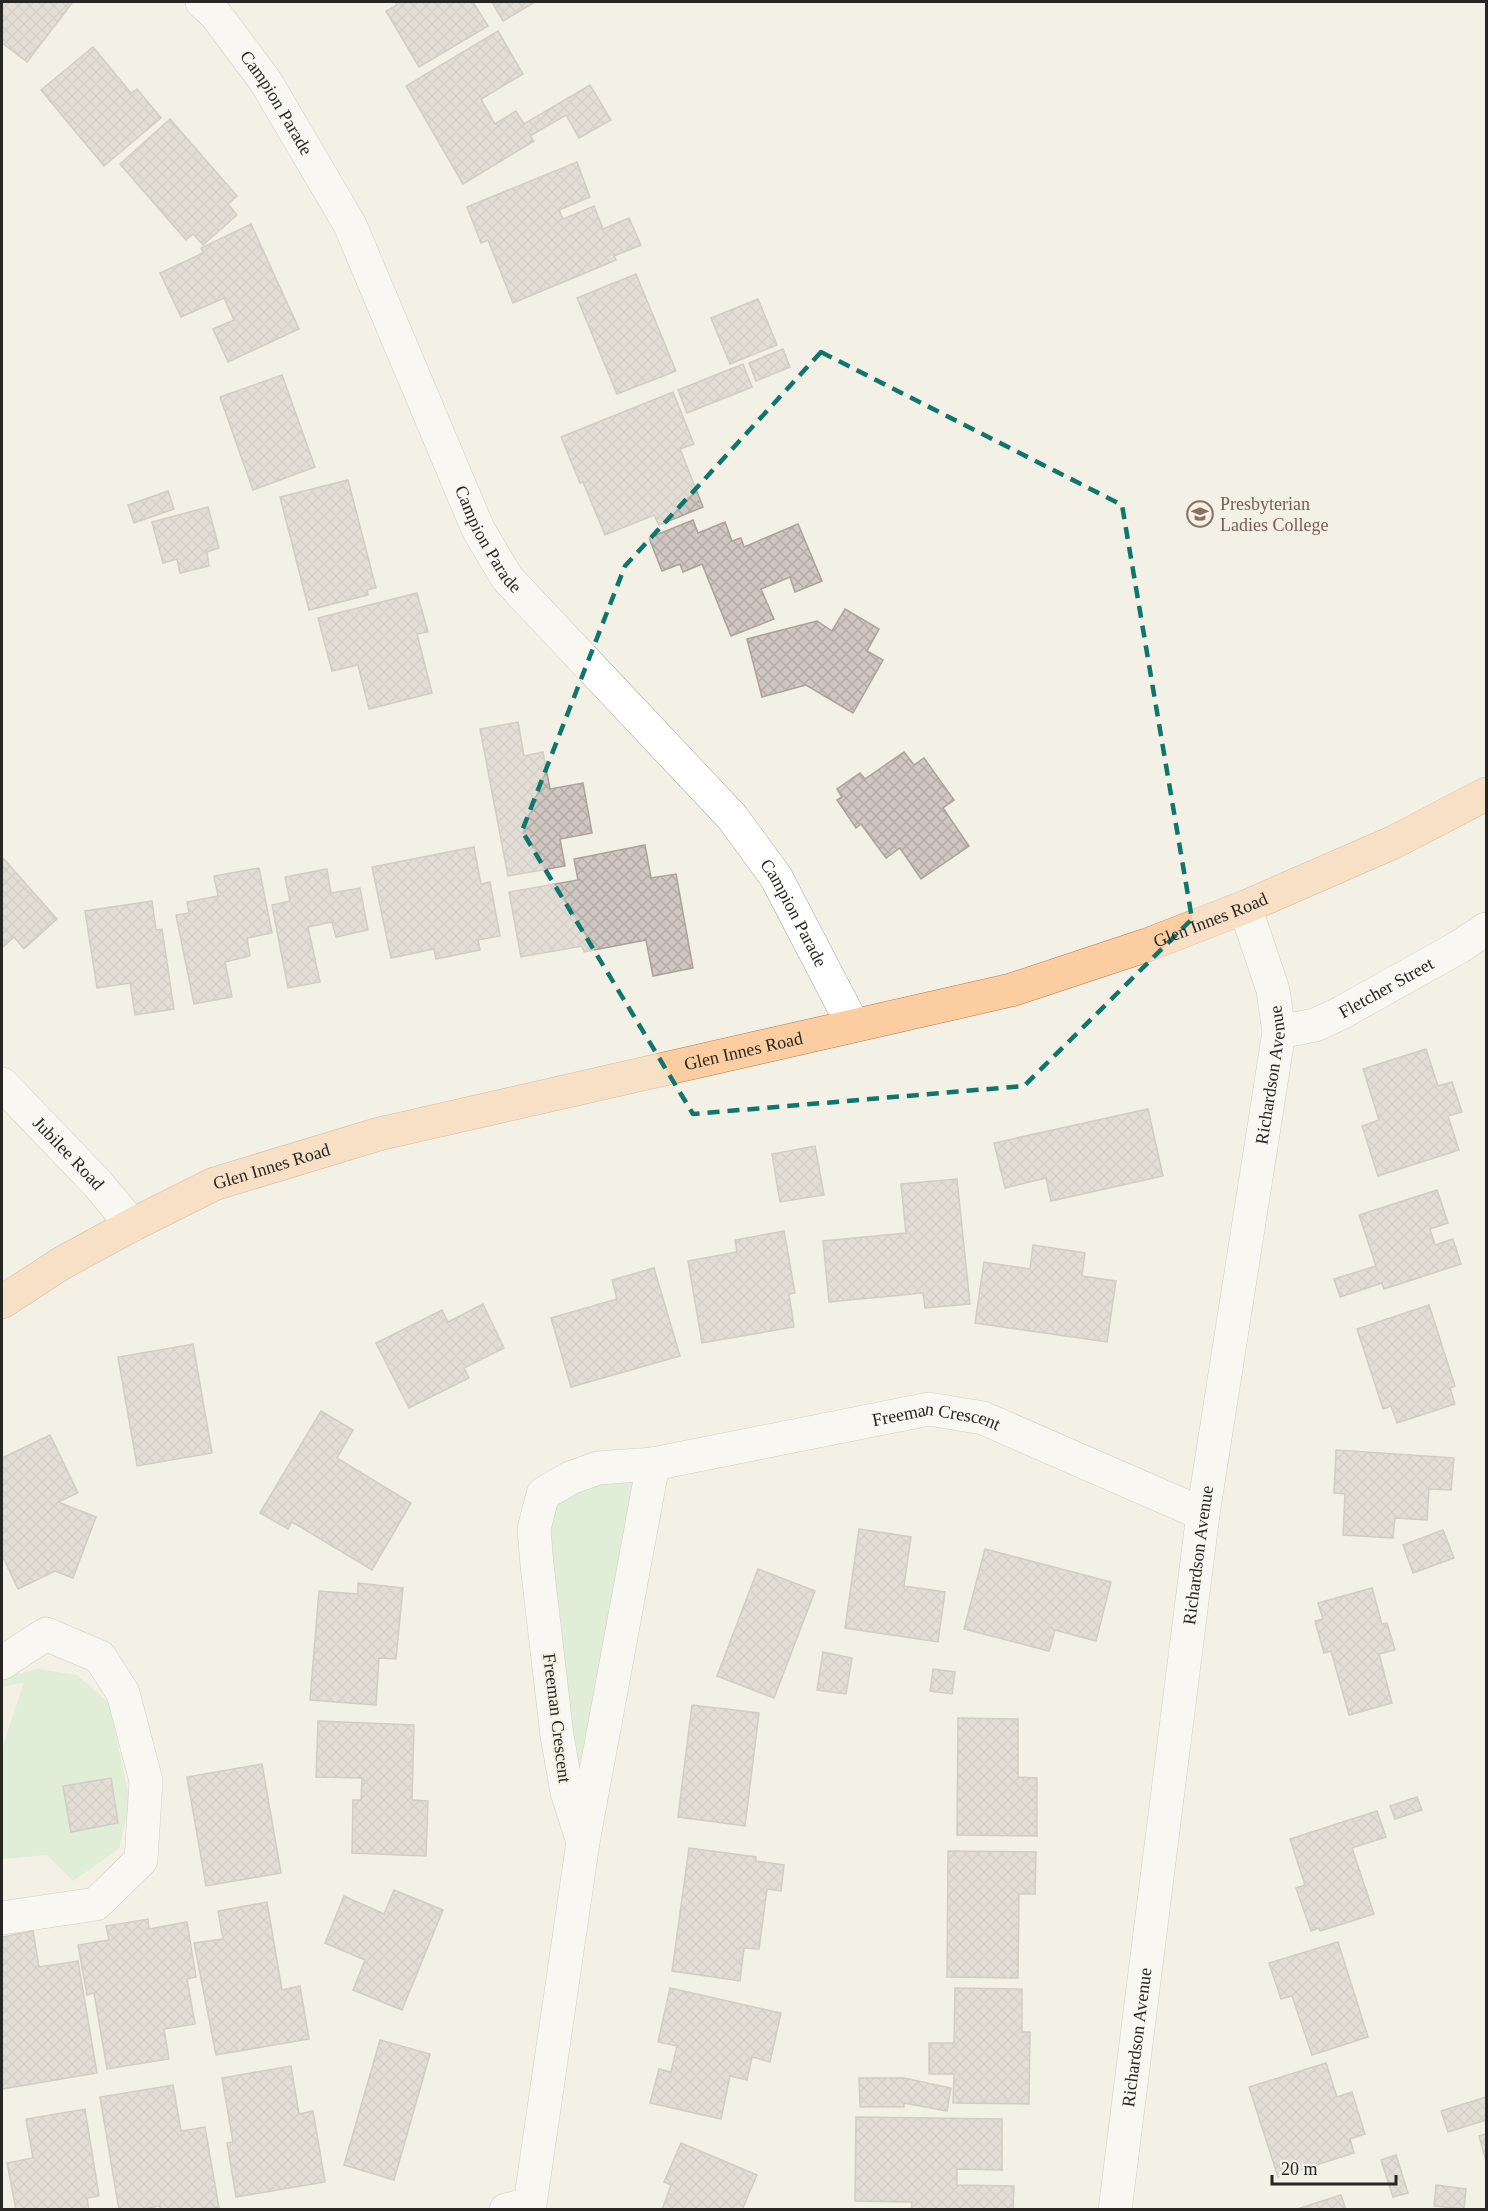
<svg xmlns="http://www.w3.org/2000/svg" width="1488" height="2211" viewBox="0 0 1488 2211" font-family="Georgia,serif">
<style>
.park{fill:#c9eac6}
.building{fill:url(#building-cross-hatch);stroke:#aba39b;stroke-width:1.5}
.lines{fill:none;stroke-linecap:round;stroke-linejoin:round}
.minor-casing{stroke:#a8a69c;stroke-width:34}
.major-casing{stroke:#b07c4c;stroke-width:34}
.minor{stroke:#fff;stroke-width:33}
.major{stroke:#fccda1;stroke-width:33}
.marked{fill:none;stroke:#0f766e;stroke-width:4.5;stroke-dasharray:12 8;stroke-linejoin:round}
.labels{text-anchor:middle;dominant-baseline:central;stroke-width:4.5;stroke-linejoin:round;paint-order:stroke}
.street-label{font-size:18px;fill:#272622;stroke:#f3f0e6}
.education-label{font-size:18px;fill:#785e54;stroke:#f3f0e6;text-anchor:start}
</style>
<defs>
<pattern id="building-cross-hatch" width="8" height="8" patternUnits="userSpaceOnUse" patternTransform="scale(1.5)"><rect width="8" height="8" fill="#d0c7c0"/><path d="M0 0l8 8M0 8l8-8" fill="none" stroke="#b3aba5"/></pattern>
</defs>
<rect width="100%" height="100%" fill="#f3f0e6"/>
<g class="park">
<polygon points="653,1464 583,1842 543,1494"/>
<polygon points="37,1669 77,1675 109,1703 130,1801 119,1849 73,1881 47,1855 2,1859 2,1749 24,1682 2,1687 2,1678"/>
</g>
<g class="building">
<polygon points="2,2 71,2 72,3 27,62 2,43"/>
<polygon points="395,2 473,2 488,26 419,67 386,11 397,5"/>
<polygon points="492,2 535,2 503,21"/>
<polygon points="498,31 523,74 481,99 495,124 516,111 524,124 590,85 611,120 579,138 566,115 530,136 534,141 463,184 406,86"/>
<polygon points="93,47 131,93 137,89 161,118 104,166 41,90"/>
<polygon points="170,119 237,196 228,204 237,215 203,245 193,234 186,240 120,164"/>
<polygon points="577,162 590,197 559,210 563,219 594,206 603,229 629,218 641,245 614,256 616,260 513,303 488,240 481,243 467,207"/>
<polygon points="251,224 299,329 228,362 213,329 234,320 224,298 181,317 160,273 203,253 201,248"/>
<polygon points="636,274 676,371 617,394 577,298"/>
<polygon points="758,299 777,345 730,364 711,318"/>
<polygon points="783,349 790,367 756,381 749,363"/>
<polygon points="743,364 752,387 687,413 678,390"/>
<polygon points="282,375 315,467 253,490 220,397"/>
<polygon points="673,392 694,444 680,449 703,507 659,525 654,515 605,535 583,482 580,483 561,437"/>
<polygon points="348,480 376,588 367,590 368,595 309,610 280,497"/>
<polygon points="168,491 174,509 134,523 128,505"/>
<polygon points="208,507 219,548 207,552 209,566 180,573 177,559 163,563 152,522"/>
<polygon points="693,520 698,533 725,522 732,541 741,538 744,547 798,524 822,581 795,592 790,577 761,589 774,619 731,636 702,564 683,572 680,564 662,571 649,538"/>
<polygon points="417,593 428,632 417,634 432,693 369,709 358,665 332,671 318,618"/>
<polygon points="845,609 879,629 867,651 883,660 853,713 806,685 762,697 747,639 817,621 832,631"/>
<polygon points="518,722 524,756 543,752 550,789 583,783 592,833 560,839 565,866 508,876 480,729"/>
<polygon points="904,752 914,765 924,758 954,800 943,808 969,846 921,879 900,848 886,858 861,824 856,828 837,800 842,797 837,789 860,773 865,779"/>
<polygon points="645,845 651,878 676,874 693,968 653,976 646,940 584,952 582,946 521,957 509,892 578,880 574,859"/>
<polygon points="474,847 481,884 490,882 500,936 478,940 480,950 436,959 434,949 391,958 372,867"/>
<polygon points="2,857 57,919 24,949 14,937 2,948"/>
<polygon points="259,868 272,933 247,938 250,956 225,962 232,997 194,1004 176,915 189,913 187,902 218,896 214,876"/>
<polygon points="327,869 331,893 360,888 368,930 336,937 332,922 308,927 320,982 288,988 272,905 290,901 285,877"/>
<polygon points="152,901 156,930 162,929 174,1009 135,1015 130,983 97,988 85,911"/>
<polygon points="1426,1049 1438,1086 1452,1082 1462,1112 1448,1116 1459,1150 1378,1176 1362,1126 1379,1120 1363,1069"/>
<polygon points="1148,1109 1163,1176 1051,1201 1046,1178 1005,1188 994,1143"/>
<polygon points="815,1146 824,1195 780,1202 772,1154"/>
<polygon points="957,1179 970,1304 925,1308 923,1293 829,1302 823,1241 906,1233 901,1184"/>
<polygon points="1437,1190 1448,1223 1430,1229 1435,1245 1453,1239 1461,1264 1384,1289 1382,1283 1340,1297 1334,1279 1376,1266 1359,1215"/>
<polygon points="784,1231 795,1293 789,1294 794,1327 702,1343 688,1261 737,1252 735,1240"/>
<polygon points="1033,1245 1085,1253 1082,1276 1116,1281 1107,1342 975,1323 984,1262 1030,1269"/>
<polygon points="654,1268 680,1356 571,1387 551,1318 617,1299 612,1280"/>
<polygon points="483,1304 504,1348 464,1368 469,1378 409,1408 376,1343 442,1310 448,1322"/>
<polygon points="1429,1305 1455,1386 1450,1388 1455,1404 1397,1423 1391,1406 1383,1409 1357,1329"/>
<polygon points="193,1344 212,1453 137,1466 118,1357"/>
<polygon points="321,1411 353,1430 337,1458 411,1503 372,1570 292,1522 288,1529 260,1513"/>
<polygon points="50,1435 78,1493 58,1502 96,1517 73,1578 55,1571 18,1589 2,1555 2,1458"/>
<polygon points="1336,1450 1454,1458 1451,1490 1429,1489 1427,1520 1395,1518 1393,1538 1343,1535 1345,1494 1334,1493"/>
<polygon points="859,1529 911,1537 904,1586 945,1592 938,1642 845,1628"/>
<polygon points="1443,1530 1454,1558 1413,1573 1403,1545"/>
<polygon points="985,1549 1111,1582 1096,1641 1055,1630 1049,1651 964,1629"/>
<polygon points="758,1569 815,1591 774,1698 717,1676"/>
<polygon points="358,1583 403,1588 396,1659 379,1658 376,1705 310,1700 319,1591 358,1594"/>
<polygon points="1372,1588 1382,1624 1387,1623 1395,1650 1379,1654 1392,1703 1349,1715 1331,1651 1324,1653 1315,1621 1323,1619 1318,1603"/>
<polygon points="823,1652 852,1658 846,1694 817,1690"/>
<polygon points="933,1669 955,1672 952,1694 930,1691"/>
<polygon points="692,1705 759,1713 745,1826 678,1817"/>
<polygon points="958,1718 1018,1719 1018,1777 1037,1778 1037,1836 957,1835"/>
<polygon points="318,1721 414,1725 412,1800 428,1801 426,1856 352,1853 353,1800 361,1800 362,1778 316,1777"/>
<polygon points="262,1764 281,1873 206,1886 187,1777"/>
<polygon points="111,1778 118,1823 71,1832 63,1786"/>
<polygon points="1417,1797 1422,1810 1395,1819 1390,1806"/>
<polygon points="1377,1811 1386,1837 1352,1848 1374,1914 1320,1931 1319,1928 1311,1931 1296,1888 1305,1885 1290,1839"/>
<polygon points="689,1848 756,1857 756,1861 784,1865 781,1891 767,1889 759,1949 744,1948 740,1981 672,1971"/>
<polygon points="948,1851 1036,1852 1035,1894 1019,1894 1018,1978 947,1977"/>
<polygon points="394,1890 443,1910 402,2010 353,1990 365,1960 325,1943 344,1896 384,1914"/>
<polygon points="267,1902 282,1990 300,1986 309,2039 216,2055 194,1943 223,1939 218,1911"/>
<polygon points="148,1919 149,1929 187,1922 196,1977 187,1979 195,2024 164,2029 169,2059 107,2069 94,1993 87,1995 78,1945 109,1940 106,1926"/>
<polygon points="33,1931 39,1967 78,1961 97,2073 2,2089 2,1937"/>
<polygon points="1338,1942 1368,2037 1312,2055 1292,1996 1281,1999 1269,1963"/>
<polygon points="670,1988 781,2013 770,2062 752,2057 747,2080 730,2076 721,2119 650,2103 659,2069 671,2072 677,2046 658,2042"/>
<polygon points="955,1988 1022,1989 1022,2032 1030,2032 1029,2104 953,2103 954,2074 929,2074 929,2043 954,2043"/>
<polygon points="380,2040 430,2054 394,2180 344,2165"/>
<polygon points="1326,2063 1337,2097 1352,2092 1365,2134 1350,2139 1354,2153 1278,2177 1249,2087"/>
<polygon points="291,2066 299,2114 313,2111 325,2182 236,2197 227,2143 233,2142 222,2078"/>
<polygon points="859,2078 904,2078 951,2088 947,2111 904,2103 904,2107 860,2107"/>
<polygon points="173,2085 181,2131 205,2127 219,2208 160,2210 160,2206 136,2210 119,2210 100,2097"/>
<polygon points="1486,2097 1486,2120 1448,2132 1441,2111"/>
<polygon points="85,2109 99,2196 87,2198 89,2210 16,2210 7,2163 33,2158 26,2119"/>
<polygon points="856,2117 1002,2119 1002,2170 957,2169 957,2185 1014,2186 1013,2210 911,2210 912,2202 855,2201"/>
<polygon points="1486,2134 1486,2161 1479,2136"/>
<polygon points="681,2143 757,2175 742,2210 662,2210 671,2185 664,2182"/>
<polygon points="1396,2155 1408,2193 1393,2197 1381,2160"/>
<polygon points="1436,2185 1466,2189 1464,2209 1434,2206"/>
<polygon points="1341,2195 1346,2210 1300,2210 1300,2208"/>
</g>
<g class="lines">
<g class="minor-casing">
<g id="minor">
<path id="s1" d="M 202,2 L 216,15 L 266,82 L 350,225 L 478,529 L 507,578 L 732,817 L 776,877 L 853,1025"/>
<path id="s2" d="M 1279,1032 L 1315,1025 L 1341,1013 L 1459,947 L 1486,929"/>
<path id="s3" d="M 2,1084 L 97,1183 L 132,1225"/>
<polyline points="2,1663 46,1634 100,1657 123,1693 146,1781 141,1860 96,1904 2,1918"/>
<path id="s4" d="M 583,1842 L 567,1792 L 557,1736 L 537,1565 L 534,1529 L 543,1494 L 570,1478 L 598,1468 L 653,1464 L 929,1409 L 983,1418 L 1203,1514"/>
<polyline points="506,2210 530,2204 583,1842 653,1464"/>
<path id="s5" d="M 1115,2210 L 1203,1514 L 1279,1032 L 1273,990 L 1245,907"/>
</g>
</g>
<g class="major-casing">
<g id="major">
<path id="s6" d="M 2,1302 L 62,1263 L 132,1225 L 214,1184 L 379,1134 L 1011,990 L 1147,945 L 1245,907 L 1394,842 L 1486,794"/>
</g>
</g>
<use href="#minor" class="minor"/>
<use href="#major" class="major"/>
</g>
<path d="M0 0H1488V2211H0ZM 821,352 L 1122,505 L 1192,919 L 1024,1086 L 693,1114 L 522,831 L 625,566 Z" fill="#f3f0e6" fill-opacity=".55" fill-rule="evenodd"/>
<path class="marked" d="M 821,352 L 1122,505 L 1192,919 L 1024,1086 L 693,1114 L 522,831 L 625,566 Z"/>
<defs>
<g id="school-ring" transform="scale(1.35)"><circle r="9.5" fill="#f3f0e6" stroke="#8d6e63" stroke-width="1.5"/><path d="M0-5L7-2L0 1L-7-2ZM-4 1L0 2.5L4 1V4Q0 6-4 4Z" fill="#8d6e63"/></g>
</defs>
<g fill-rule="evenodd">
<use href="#school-ring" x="1200" y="514"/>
</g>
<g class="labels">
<g class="street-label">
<text stroke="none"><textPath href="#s1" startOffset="126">Campion Parade</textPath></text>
<text stroke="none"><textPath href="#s1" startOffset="612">Campion Parade</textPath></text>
<text stroke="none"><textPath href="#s1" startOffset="1098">Campion Parade</textPath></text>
<text stroke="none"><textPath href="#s6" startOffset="1275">Glen Innes Road</textPath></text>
<text stroke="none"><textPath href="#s2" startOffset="117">Fletcher Street</textPath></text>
<text stroke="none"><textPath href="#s6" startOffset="789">Glen Innes Road</textPath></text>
<text stroke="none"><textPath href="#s5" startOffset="1146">Richardson Avenue</textPath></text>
<text stroke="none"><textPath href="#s3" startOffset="96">Jubilee Road</textPath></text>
<text stroke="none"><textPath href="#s6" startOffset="303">Glen Innes Road</textPath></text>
<text stroke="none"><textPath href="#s4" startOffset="759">Freeman Crescent</textPath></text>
<text stroke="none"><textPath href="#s5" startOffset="660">Richardson Avenue</textPath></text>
<text transform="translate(557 1718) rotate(83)">Freeman Crescent</text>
<text stroke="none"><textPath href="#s5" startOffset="174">Richardson Avenue</textPath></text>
</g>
<g class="education-label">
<text x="1220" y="504">Presbyterian<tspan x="1220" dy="21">Ladies College</tspan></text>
</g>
</g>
<rect width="1488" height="2211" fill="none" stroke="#272622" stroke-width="6"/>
<path d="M1272 2175v9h124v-9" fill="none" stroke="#272622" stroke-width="3"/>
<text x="1281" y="2175" font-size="18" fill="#272622" stroke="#f3f0e6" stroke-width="4.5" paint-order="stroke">20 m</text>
</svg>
